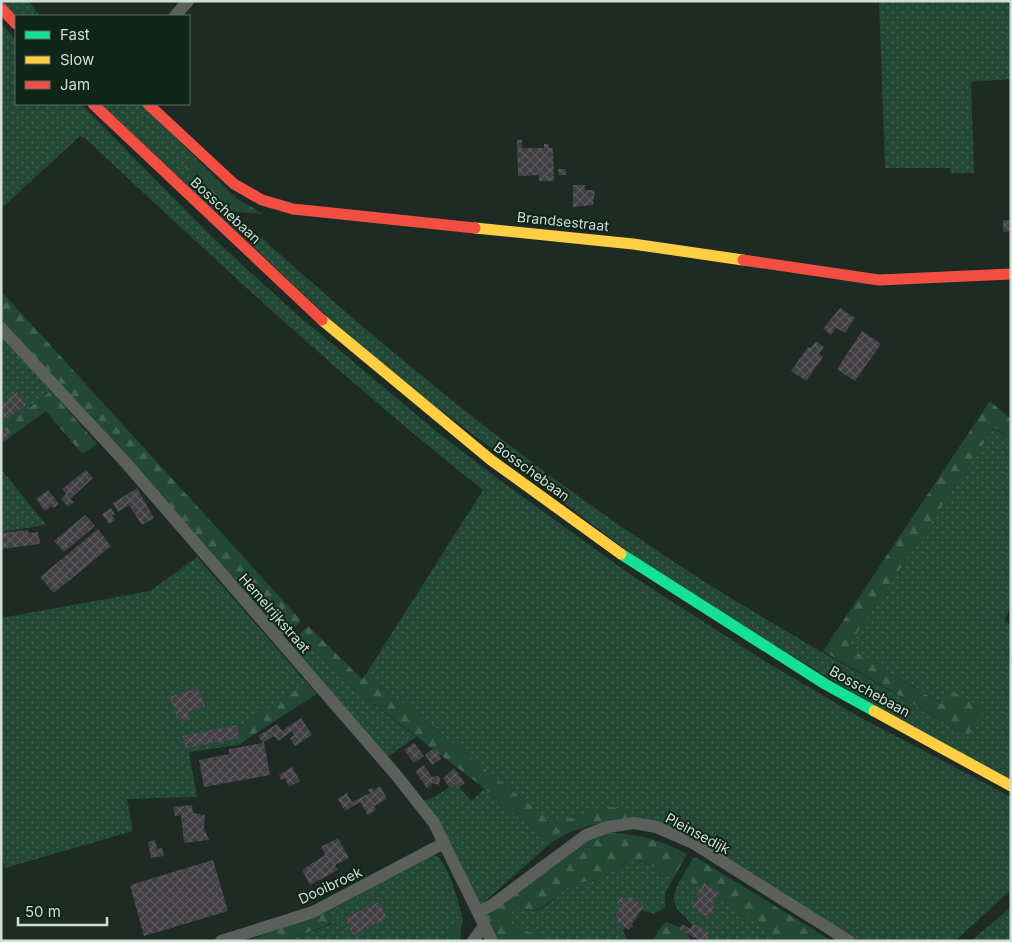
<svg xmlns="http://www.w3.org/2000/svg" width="1012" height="942" viewBox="0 0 1012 942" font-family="Inter,sans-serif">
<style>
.grass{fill:url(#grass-dots)}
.forest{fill:url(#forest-firs)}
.building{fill:url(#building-cross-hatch)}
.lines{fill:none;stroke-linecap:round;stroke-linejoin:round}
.street{stroke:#5b605d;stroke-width:12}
.fast{stroke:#16e098;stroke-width:11}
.slow{stroke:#ffcf43;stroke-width:11}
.jam{stroke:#f24e42;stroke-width:11}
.labels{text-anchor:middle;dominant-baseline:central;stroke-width:4;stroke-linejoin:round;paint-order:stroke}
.street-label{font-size:14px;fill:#d1ded6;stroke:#0f251a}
</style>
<defs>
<pattern id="grass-dots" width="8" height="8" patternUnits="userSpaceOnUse" patternTransform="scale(1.25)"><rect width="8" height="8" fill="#234936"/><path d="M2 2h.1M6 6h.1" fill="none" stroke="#426352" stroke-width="1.8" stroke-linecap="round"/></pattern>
<pattern id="forest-firs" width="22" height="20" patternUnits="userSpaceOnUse" patternTransform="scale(1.25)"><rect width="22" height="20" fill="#234936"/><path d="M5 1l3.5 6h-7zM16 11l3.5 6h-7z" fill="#426352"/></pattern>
<pattern id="building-cross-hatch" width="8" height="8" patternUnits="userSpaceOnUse" patternTransform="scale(1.25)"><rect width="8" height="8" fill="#423f44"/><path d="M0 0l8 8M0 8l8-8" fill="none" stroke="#5c5a5e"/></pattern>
</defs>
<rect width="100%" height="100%" fill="#1e2a24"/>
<g class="grass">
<polygon points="1,1 28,1 41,16 16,16"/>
<polygon points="879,1 1011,1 1011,79 971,82 974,173 951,173 950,168 885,168"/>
<path d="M 1,23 L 16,40 L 16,104 L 81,104 L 213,238 L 293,311 L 437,432 L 501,481 L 634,577 L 768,663 L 858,716 L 1011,797 L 1011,890 L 955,941 L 854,941 L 655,823 L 571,819 L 555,823 L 549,820 L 366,674 L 483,490 C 344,380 215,260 86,139 L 80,136 L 1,209 Z"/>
<path d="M 101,104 L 142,104 L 193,155 L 184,167 C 334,306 491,441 662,554 C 761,620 866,676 968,736 L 943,704 L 847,647 L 994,428 L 1011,440 L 1011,606 L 1004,621 L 1011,624 L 1009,665 L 1011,666 L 1011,781 L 926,737 L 661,576 L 374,360 Z"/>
<polygon points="1,336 51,391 1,430"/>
<polygon points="1,469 46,525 1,532"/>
<polygon points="197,557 307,683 238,727 247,739 239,745 189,752 197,797 127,799 133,831 5,868 1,855 1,618 150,591"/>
<polygon points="299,635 348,684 416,737 385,758 287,646"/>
<polygon points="456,783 471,801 484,789 551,843 476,909 420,802 434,797"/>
<path d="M 434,854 C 449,862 459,904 463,920 L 462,923 L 451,926 L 450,941 L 286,941 L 332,924 L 329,911 Z"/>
<path d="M 629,861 C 648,861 657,870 673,879 L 665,893 L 665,908 L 654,914 L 639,909 L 623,931 L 628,941 L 545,941 L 533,933 L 517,928 L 509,921 C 509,897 527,914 538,910 C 550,905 558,893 569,887 C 578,882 587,883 596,880 C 607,877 618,866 629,861 Z"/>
<path d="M 682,877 L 778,936 L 775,941 L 699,941 C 693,910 659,915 682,877 Z"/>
<polygon points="1011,907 1011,941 971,941"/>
</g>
<g class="forest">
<polygon points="193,155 236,198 263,214 233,212 184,167"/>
<polygon points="1,291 299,618 300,622 282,640 1,322"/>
<polygon points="51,391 97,444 82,454 46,411 1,444 1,430"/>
<polygon points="990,401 1011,419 1011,440 997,429 994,428 848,647 942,704 952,691 985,710 968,736 823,651"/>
<path d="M 308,626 L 362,679 L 366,674 L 549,820 L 555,823 C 571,819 585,812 600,808 C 618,803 639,816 655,823 C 617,821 584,820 551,843 L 476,782 L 348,684 L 299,635 Z"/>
<polygon points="307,683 317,694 247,739 238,727"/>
<path d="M 610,833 C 639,834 661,840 687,854 L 673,879 C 659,871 648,860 632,861 C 621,862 612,874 602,878 C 594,882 584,881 576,884 C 562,888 553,901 541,908 C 529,915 509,897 509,921 C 520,931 534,931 545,941 L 497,941 L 479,918 L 577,840 Z"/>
<polygon points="693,858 697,858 832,941 775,941 777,936 682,877"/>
<polygon points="329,911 332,923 286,941 246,941"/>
<polygon points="667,922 685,930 691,941 652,941 663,924"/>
<polygon points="462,923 460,941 450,941 451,926"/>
</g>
<g class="building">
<polygon points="517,140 522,140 522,148 544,148 544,144 549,144 549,148 553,148 554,181 539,181 539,175 518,176"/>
<polygon points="558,169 566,169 566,175 559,175"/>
<polygon points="573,185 585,185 585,190 595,190 593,205 573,207"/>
<polygon points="1003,220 1011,220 1011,231 1003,232"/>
<polygon points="840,308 855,318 845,333 836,328 831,335 823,329"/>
<polygon points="862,331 881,344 855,381 837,369"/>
<polygon points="816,341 824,347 819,354 823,357 806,381 791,371 808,347 811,348"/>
<polygon points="17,392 26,405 1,423 1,405"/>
<polygon points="1,425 10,435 1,443"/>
<polygon points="86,470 93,478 70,499 74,502 68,507 61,499 66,494 62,489"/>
<polygon points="137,488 154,518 142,525 129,505 118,512 113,503"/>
<polygon points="48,490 59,504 54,508 52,506 45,511 36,499"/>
<polygon points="111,508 115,514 112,516 115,520 109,524 102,514"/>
<polygon points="85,515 95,526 64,552 54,541"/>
<polygon points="98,529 111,546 54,593 40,577"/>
<polygon points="28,530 29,533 38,532 40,544 1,549 1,533"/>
<polygon points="198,688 205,706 188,712 190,720 183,722 181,717 177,718 170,697"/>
<polygon points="301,718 312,735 295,746 290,738 294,735 292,731 278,741 274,736 264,742 270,775 204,787 199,760 229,754 229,749 263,743 258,736 277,724 282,731"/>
<polygon points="237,725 239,738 186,748 183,736"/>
<polygon points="414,743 424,756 414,763 404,750"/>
<polygon points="433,749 437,749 441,759 432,765 425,755"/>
<polygon points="424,765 432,777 439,776 440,779 439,785 433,783 427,788 415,771"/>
<polygon points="292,767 300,781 289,787 285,778 281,780 279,775"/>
<polygon points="454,768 465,783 459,788 456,783 450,788 443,778"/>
<polygon points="380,786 387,799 374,806 376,810 368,815 360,802 345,811 338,799 347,793 352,802 370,793 368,790 372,788 374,790"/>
<polygon points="192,805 193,813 205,815 204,828 209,840 184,843 181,815 175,816 173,807"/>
<polygon points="338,838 349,858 335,865 338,870 310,885 302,870 325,855 321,847"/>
<polygon points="155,840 157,849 162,848 164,856 151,858 148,842"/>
<polygon points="213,860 228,911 144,936 130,885"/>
<polygon points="704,883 720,893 712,905 715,907 709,918 692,907 699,897 696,895"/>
<polygon points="630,896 644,906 632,924 633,926 628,930 614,919 617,916 616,913 620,911 618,909 621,906 617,903 622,897 627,900"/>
<polygon points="379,902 387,918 353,935 345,918"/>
<polygon points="682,924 690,929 693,924 709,932 705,941 701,941 679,929"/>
</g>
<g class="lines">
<g class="street">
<polyline points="175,16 188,1"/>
<polyline points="1,328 126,463 397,776 434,823 492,941"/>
<polyline points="478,912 492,905 586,835 608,827 634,823 656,827 693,843 849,941"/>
<polyline points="221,941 313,912 444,843"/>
<polyline points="473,941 484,926"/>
</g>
<polyline class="fast" points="621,554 825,684 874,711"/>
<g class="slow">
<polyline points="475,228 633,244 743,260"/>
<polyline points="322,320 491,460 621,554"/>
<polyline points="874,711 1011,786"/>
</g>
<g class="jam">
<polyline points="1,8 16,24"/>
<polyline points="93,104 322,320"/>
<polyline points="148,104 234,184 262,200 293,209 475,228"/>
<polyline points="743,260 879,280 1011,274"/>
</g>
</g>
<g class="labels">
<g class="street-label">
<text transform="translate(226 210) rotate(43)">Bosschebaan</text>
<text transform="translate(563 221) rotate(6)">Brandsestraat</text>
<text transform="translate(532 471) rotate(36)">Bosschebaan</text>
<text transform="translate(275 613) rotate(49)">Hemelrijkstraat</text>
<text transform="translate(870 691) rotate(29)">Bosschebaan</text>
<text transform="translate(698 833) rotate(28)">Pleinsedijk</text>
<text transform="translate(330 885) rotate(-25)">Dooibroek</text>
</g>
</g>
<rect width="1012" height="942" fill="none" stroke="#d1ded6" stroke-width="5"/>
<rect x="15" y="15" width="175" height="90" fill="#0f251a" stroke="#5d6f65"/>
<rect x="25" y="31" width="25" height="8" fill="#16e098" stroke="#5d6f65"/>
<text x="60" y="40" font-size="15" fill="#d1ded6">Fast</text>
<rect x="25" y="56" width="25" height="8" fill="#ffcf43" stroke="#5d6f65"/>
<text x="60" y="65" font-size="15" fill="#d1ded6">Slow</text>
<rect x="25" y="81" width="25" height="8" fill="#f24e42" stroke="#5d6f65"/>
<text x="60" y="90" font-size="15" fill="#d1ded6">Jam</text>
<path d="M18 917v8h89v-8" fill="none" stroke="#d1ded6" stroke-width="2.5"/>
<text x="25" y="917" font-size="15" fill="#d1ded6" stroke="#0f251a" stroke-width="4" paint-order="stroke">50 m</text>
</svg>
